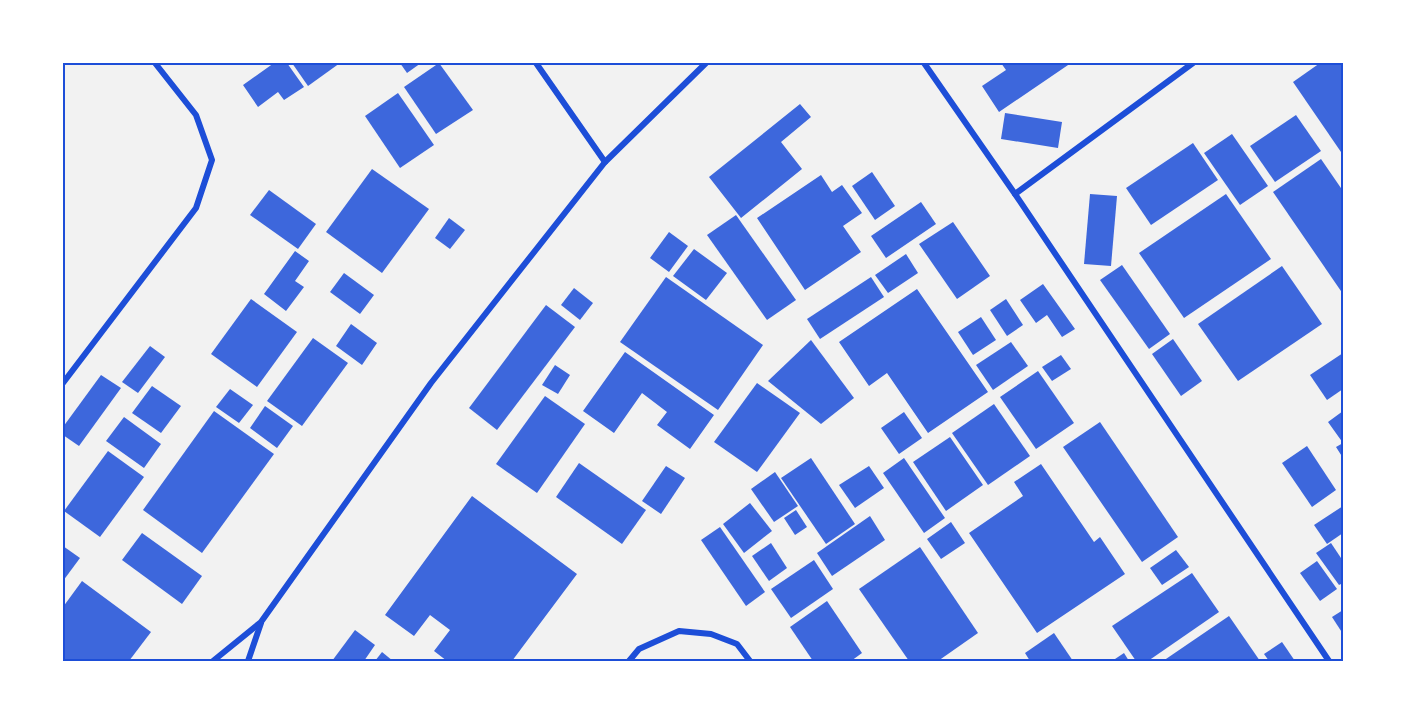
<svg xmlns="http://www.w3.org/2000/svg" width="1406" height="724" viewBox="0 0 1406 724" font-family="'Archivo Narrow',sans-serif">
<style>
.building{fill:#3d67dc}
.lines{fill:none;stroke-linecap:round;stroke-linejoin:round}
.minor{stroke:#1d4ed8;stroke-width:6}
.neatline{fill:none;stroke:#1d4ed8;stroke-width:2}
</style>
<rect width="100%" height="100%" fill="#f2f2f2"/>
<g class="building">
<polygon points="274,63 287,63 304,87 284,100 278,92 258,107 243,85"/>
<polygon points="292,63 340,63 308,86"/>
<polygon points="400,63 421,63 407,73"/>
<polygon points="439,63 473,110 436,134 404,87"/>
<polygon points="1001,63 1071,63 999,112 982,86 1006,70"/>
<polygon points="1320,63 1340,63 1343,67 1343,151 1341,152 1293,82"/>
<polygon points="398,93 434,145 400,168 365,116"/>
<polygon points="800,104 811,117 781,142 802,169 741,218 709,177"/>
<polygon points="1005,113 1062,122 1058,148 1001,139"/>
<polygon points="1296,115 1321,151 1275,182 1250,146"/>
<polygon points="1232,134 1268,186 1240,205 1204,153"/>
<polygon points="1193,143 1218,180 1151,225 1126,188"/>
<polygon points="1321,159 1343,191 1343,294 1273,192"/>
<polygon points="372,169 429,209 382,273 326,232"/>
<polygon points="872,172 895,206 875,220 852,186"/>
<polygon points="821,175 832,192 842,185 862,213 843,226 861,252 805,290 757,218"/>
<polygon points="269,190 316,224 298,249 250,215"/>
<polygon points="1090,194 1117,196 1111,266 1084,264"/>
<polygon points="1226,194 1271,259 1184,318 1139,253"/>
<polygon points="921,202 936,224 886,258 871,236"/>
<polygon points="736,215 796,300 767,320 707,235"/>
<polygon points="449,218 465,230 450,249 435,238"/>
<polygon points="953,222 990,276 957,299 919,244"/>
<polygon points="669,232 688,246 669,272 650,258"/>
<polygon points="694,249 727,273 706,300 673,276"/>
<polygon points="295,251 309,261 295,281 304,287 286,311 264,294"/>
<polygon points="906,254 918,273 888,293 875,275"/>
<polygon points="1122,265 1170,334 1149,349 1100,280"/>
<polygon points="1282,266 1322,324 1238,381 1198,324"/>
<polygon points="344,273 374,295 360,314 330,292"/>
<polygon points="666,277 763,345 718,410 620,342"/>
<polygon points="871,277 884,297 820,339 807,319"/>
<polygon points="1043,284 1075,329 1062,337 1047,315 1036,323 1020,300"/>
<polygon points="574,288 593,303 580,320 561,305"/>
<polygon points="917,289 988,392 928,433 887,373 869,386 839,342"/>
<polygon points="251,299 297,332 257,387 211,354"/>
<polygon points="1006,299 1023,325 1007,336 990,310"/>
<polygon points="546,305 575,327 497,430 469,408"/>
<polygon points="981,317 996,340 973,355 958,332"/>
<polygon points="351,324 377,343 362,365 336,346"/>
<polygon points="313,338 348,363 302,426 267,401"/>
<polygon points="1173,339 1202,381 1181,396 1152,354"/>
<polygon points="811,340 854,398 821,424 768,381"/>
<polygon points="1011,342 1028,366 993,390 976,365"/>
<polygon points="150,346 165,357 138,393 122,382"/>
<polygon points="625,352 714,415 690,449 657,425 667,412 642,393 614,433 583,411"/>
<polygon points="1343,353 1343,389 1327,400 1310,375"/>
<polygon points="1061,355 1071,369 1052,381 1042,367"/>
<polygon points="555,365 570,375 558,394 542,385"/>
<polygon points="1038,371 1074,423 1036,449 1000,397"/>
<polygon points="101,375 121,388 79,446 63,435 63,427"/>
<polygon points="757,383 800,413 757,472 714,442"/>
<polygon points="152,386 181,406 161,433 132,413"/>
<polygon points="230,389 253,405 239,423 216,407"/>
<polygon points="545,396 585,424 537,493 496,464"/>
<polygon points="994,404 1030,456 988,485 952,433"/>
<polygon points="265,406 293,426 277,448 250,428"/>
<polygon points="214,411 274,454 202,553 143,510"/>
<polygon points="1343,411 1343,458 1336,447 1343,443 1328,422"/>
<polygon points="904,412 922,438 899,454 881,428"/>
<polygon points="124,417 161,444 144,468 106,441"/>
<polygon points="1100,422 1178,537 1142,562 1063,447"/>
<polygon points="950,437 983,485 946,511 913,462"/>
<polygon points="1307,446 1336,490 1312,507 1282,463"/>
<polygon points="108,451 144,477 100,537 64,511"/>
<polygon points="811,458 855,524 826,544 781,478"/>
<polygon points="904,458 945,518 924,533 883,473"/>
<polygon points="579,463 646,510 622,544 556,497"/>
<polygon points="1041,464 1094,542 1100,537 1125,574 1037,633 969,533 1023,496 1014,482"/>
<polygon points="666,466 685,478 661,514 642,501"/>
<polygon points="869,466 884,488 855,508 839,485"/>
<polygon points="775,472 798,506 774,522 751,489"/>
<polygon points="472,496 577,574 512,661 447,661 434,651 450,630 430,615 414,636 385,615"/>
<polygon points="750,503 772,531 744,553 723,524"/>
<polygon points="1343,506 1343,533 1327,544 1314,525"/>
<polygon points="796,510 807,527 795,535 784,518"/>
<polygon points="870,516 885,540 832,576 817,553"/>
<polygon points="951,522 965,543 941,559 927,539"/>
<polygon points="720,527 765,592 746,606 701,540"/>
<polygon points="142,533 202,576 182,604 122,560"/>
<polygon points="771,543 787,568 769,581 752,556"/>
<polygon points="1331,543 1343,561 1343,583 1339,585 1316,553"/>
<polygon points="63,546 80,558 63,581"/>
<polygon points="920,547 978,633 938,661 909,661 859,589"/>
<polygon points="1176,550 1189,567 1162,585 1150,568"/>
<polygon points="814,560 833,589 791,618 771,589"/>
<polygon points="1317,561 1337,589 1320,601 1300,573"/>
<polygon points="1192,573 1219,612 1148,661 1136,661 1112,626"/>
<polygon points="82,581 151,632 129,661 63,661 63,607"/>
<polygon points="827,601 862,653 851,661 813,661 790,627"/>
<polygon points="1343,610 1343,634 1332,617"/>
<polygon points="1229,616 1260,661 1163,661"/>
<polygon points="355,630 375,645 364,661 332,661"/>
<polygon points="1054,633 1073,661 1030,661 1025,653"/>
<polygon points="1282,642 1295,661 1269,661 1264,654"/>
<polygon points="382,652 393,661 375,661"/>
<polygon points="1124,653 1129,661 1112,661"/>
</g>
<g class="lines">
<g class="minor">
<polyline points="536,63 605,162"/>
<polyline points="924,63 1015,194 1329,661"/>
<polyline points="1015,194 1193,63"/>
<polyline points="63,383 196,208 212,160 196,115 155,63"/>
<polyline points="213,661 261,622 431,383 605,162 706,63"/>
<polyline points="248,661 261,623"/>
<polyline points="629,661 639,649 679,631 711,634 737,644 750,661"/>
</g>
</g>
<rect width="1406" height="724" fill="none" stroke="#ffffff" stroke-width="129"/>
<rect x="64" y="64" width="1278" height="596" class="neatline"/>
</svg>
